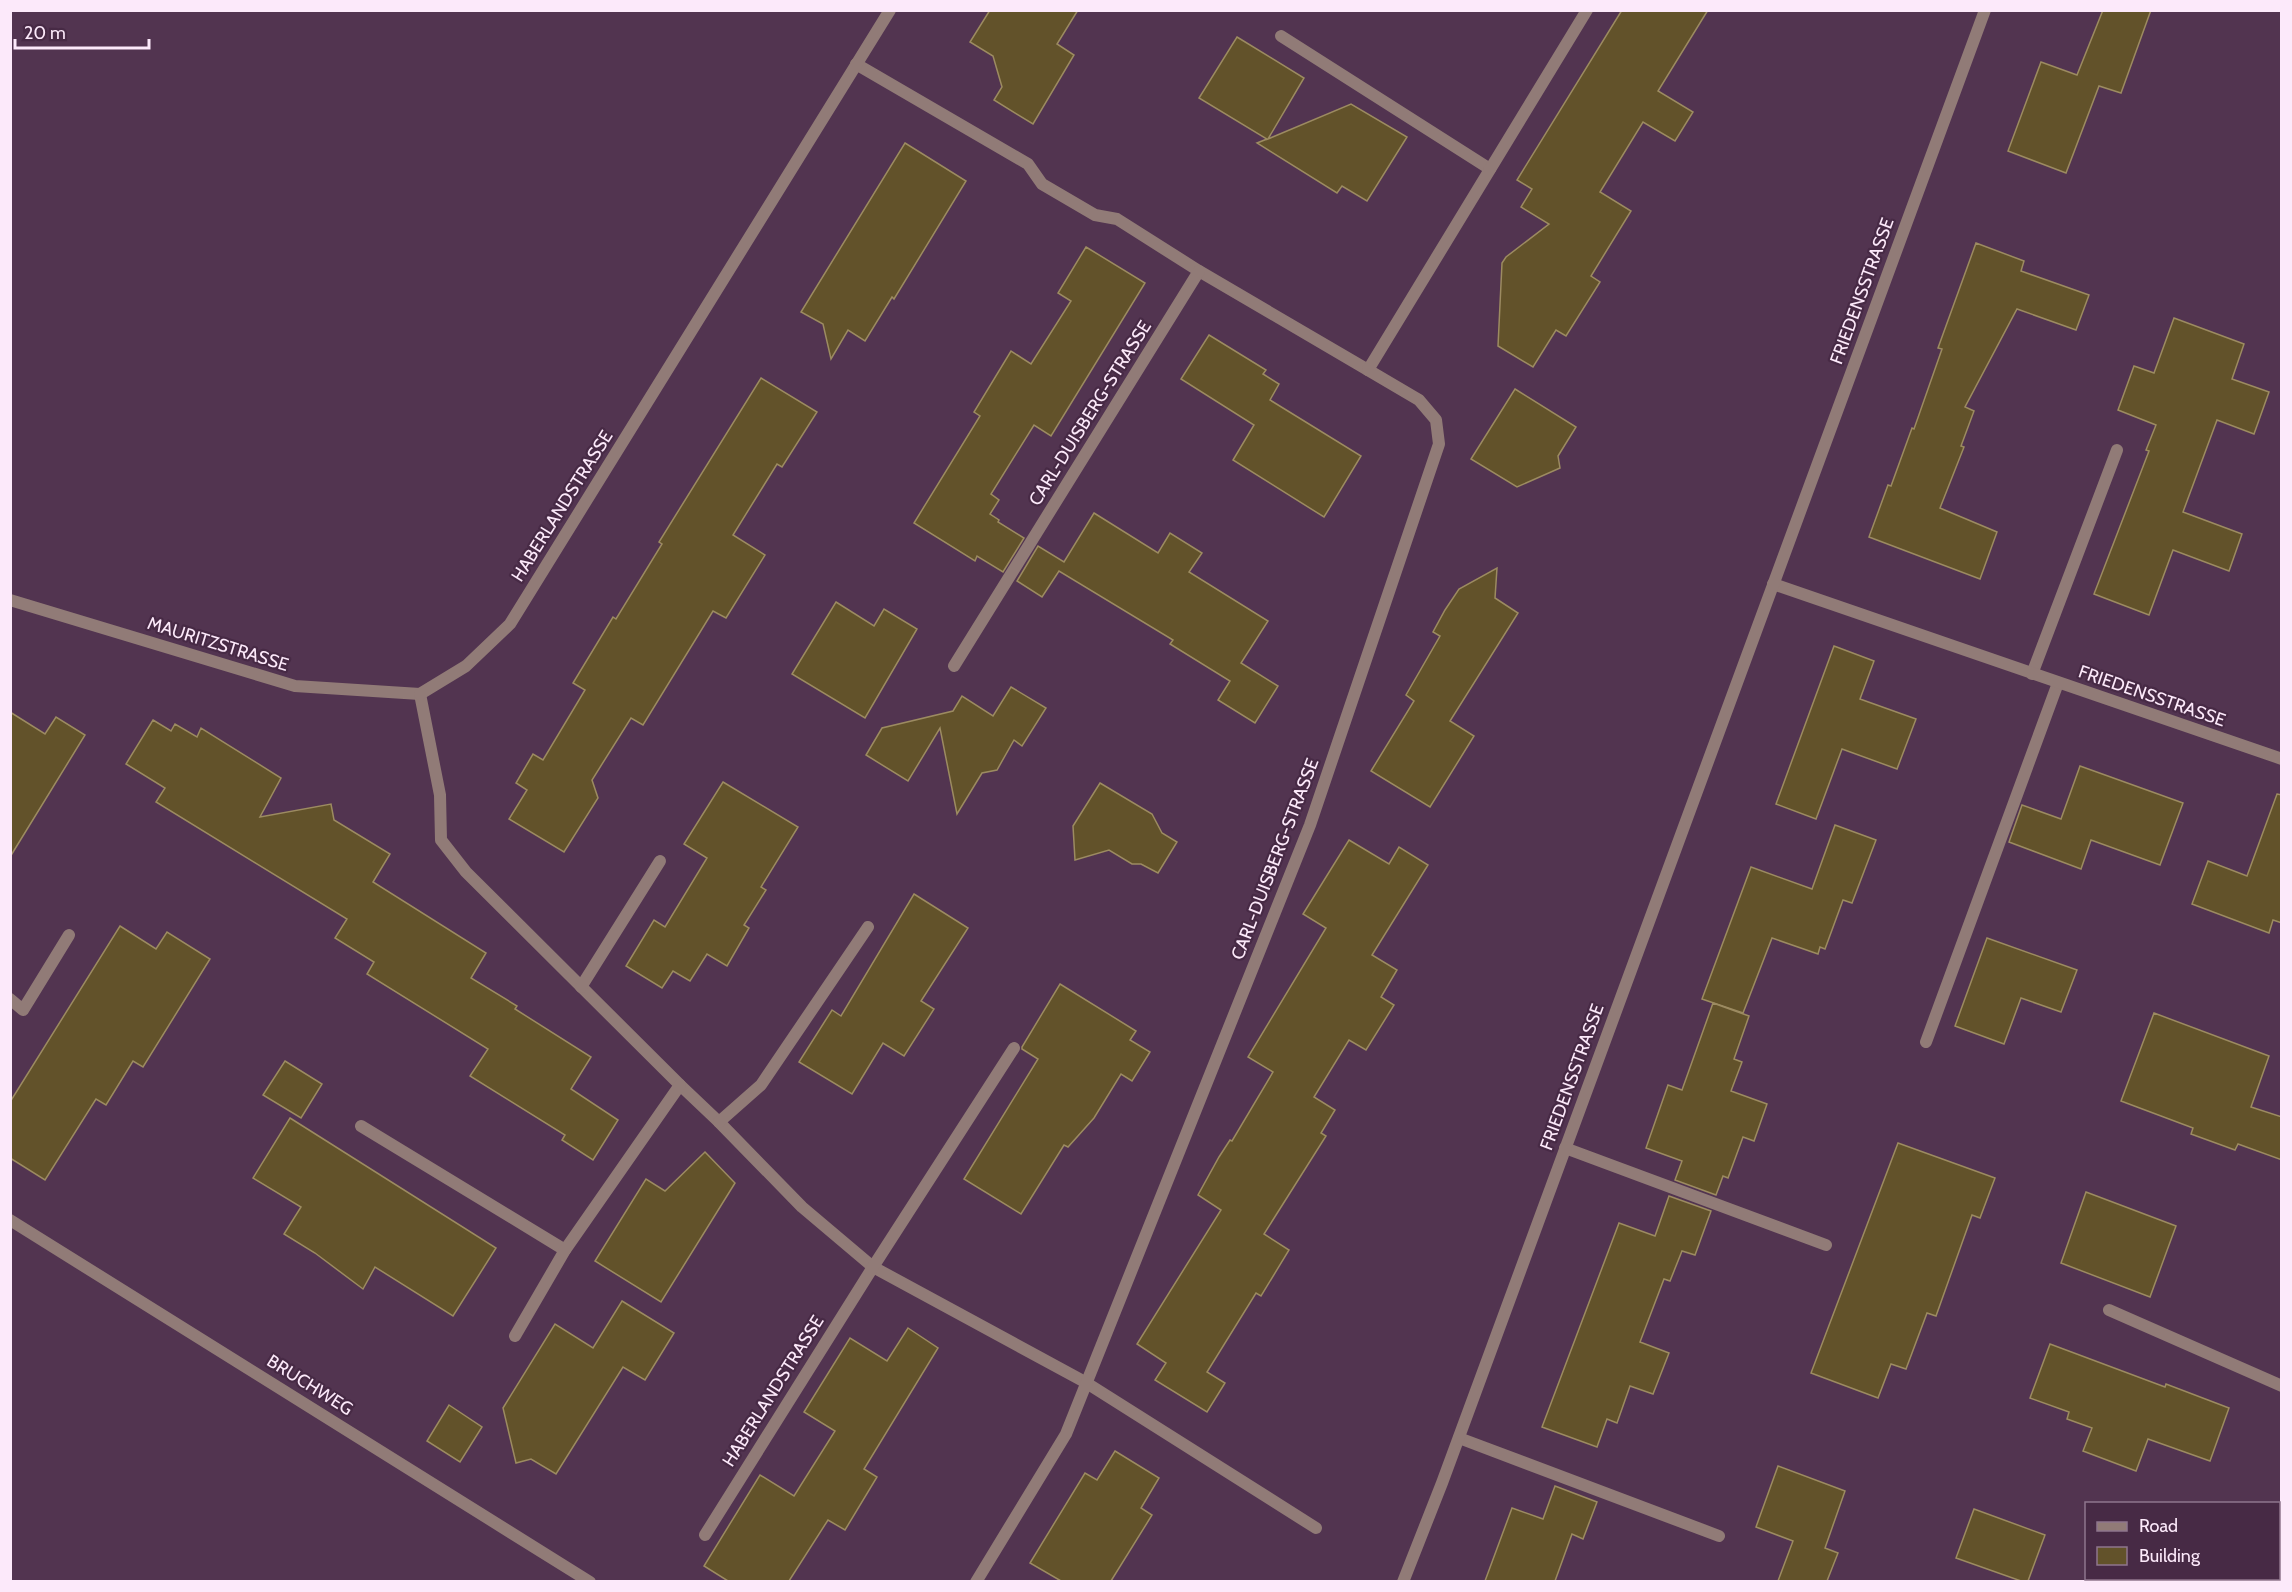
<svg xmlns="http://www.w3.org/2000/svg" width="2292" height="1592" viewBox="0 0 2292 1592" font-family="Cabin,sans-serif">
<style>
.building{fill:#62522a;stroke:#9c8b61;stroke-width:1.5}
.lines{fill:none;stroke-linecap:round;stroke-linejoin:round}
.lane{stroke:#917b77;stroke-width:12}
.street{stroke:#917b77;stroke-width:12}
.labels{text-anchor:middle;dominant-baseline:central;stroke-width:4.5;stroke-linejoin:round;paint-order:stroke}
.street-label{font-size:18px;fill:#fce9fa;stroke:#472a45}
</style>
<rect width="100%" height="100%" fill="#523450"/>
<g class="building">
<polygon points="990,10 1078,10 1057,44 1074,55 1033,124 994,100 1002,87 993,56 970,42"/>
<polygon points="1622,10 1708,10 1658,91 1693,112 1675,141 1643,122 1600,192 1631,211 1591,276 1600,282 1566,336 1556,330 1533,367 1498,346 1502,263 1506,257 1549,224 1521,207 1532,189 1517,180"/>
<polygon points="2103,10 2151,10 2121,93 2099,86 2066,173 2008,151 2041,62 2077,75"/>
<polygon points="1237,37 1304,78 1268,139 1351,104 1407,137 1367,201 1342,186 1337,193 1257,143 1267,139 1199,98"/>
<polygon points="905,143 966,181 894,299 892,297 865,341 848,330 831,359 823,324 801,312"/>
<polygon points="1976,243 2024,261 2021,271 2089,295 2076,330 2017,309 1965,407 1974,411 1961,446 1964,447 1940,508 1997,532 1980,579 1869,537 1888,485 1891,486 1912,428 1914,429 1942,349 1938,348"/>
<polygon points="1086,247 1145,283 1051,436 1034,425 991,494 999,500 990,514 999,520 998,522 1024,538 1003,572 977,556 975,561 914,523 980,416 974,412 1011,351 1031,364 1071,301 1058,293"/>
<polygon points="2174,318 2244,344 2232,379 2269,392 2254,434 2217,420 2183,512 2242,534 2229,571 2173,550 2149,615 2094,594 2149,451 2146,450 2156,425 2118,410 2134,366 2154,373"/>
<polygon points="1209,335 1266,370 1263,374 1279,384 1270,400 1361,456 1324,517 1233,460 1254,425 1181,379"/>
<polygon points="761,378 817,412 782,467 777,464 733,535 765,555 726,618 713,611 643,725 631,718 592,780 598,798 564,852 509,819 527,790 516,783 533,754 543,760 585,690 573,683 613,617 616,619 662,544 659,542"/>
<polygon points="1515,389 1576,427 1558,456 1560,468 1517,487 1471,459"/>
<polygon points="1094,513 1158,553 1170,533 1202,553 1189,572 1268,621 1241,663 1278,686 1255,723 1218,700 1230,681 1170,644 1173,640 1059,571 1042,597 1017,581 1038,546 1064,562"/>
<polygon points="1497,568 1495,598 1518,613 1450,721 1474,736 1430,807 1371,771 1414,701 1406,695 1440,636 1433,632 1445,610 1459,589"/>
<polygon points="836,602 874,626 884,609 917,629 865,718 792,674"/>
<polygon points="1834,646 1874,661 1860,699 1916,719 1897,769 1842,749 1816,819 1776,804"/>
<polygon points="1011,687 1046,708 1022,746 1014,740 997,770 982,773 957,814 940,728 908,781 866,755 882,728 953,711 962,696 993,716"/>
<polygon points="10,712 45,734 56,717 85,735 10,857"/>
<polygon points="153,720 171,731 175,724 197,737 201,728 281,778 260,817 331,804 334,820 390,854 373,882 486,953 471,978 517,1006 515,1009 591,1057 571,1089 618,1120 593,1160 562,1140 565,1135 470,1076 488,1049 367,974 374,962 335,938 347,919 156,802 165,788 126,764"/>
<polygon points="2080,766 2183,803 2160,865 2091,840 2081,869 2009,842 2022,805 2061,819"/>
<polygon points="723,782 798,827 761,887 766,890 744,925 749,928 727,966 707,954 690,981 673,971 662,988 626,966 654,920 665,927 707,858 684,844"/>
<polygon points="1100,783 1152,814 1162,833 1177,842 1158,873 1141,864 1132,864 1109,850 1075,860 1073,826"/>
<polygon points="2277,794 2282,795 2282,923 2273,920 2269,933 2192,904 2208,861 2247,876"/>
<polygon points="1835,825 1876,840 1852,903 1843,900 1825,949 1820,947 1818,954 1772,938 1743,1013 1702,999 1751,867 1812,889"/>
<polygon points="1349,840 1389,864 1399,847 1428,865 1372,955 1397,970 1381,997 1394,1005 1366,1050 1349,1040 1314,1097 1335,1110 1321,1133 1326,1136 1264,1234 1289,1250 1261,1296 1256,1293 1207,1372 1225,1383 1207,1412 1155,1380 1166,1363 1137,1344 1221,1210 1198,1195 1219,1157 1230,1140 1232,1141 1273,1072 1248,1057 1326,928 1303,914"/>
<polygon points="914,894 968,928 921,1001 934,1009 904,1056 883,1043 852,1094 799,1062 832,1010 841,1016"/>
<polygon points="120,926 156,949 167,932 210,959 143,1067 133,1061 106,1105 96,1099 45,1180 10,1158 10,1102"/>
<polygon points="1987,938 2077,970 2061,1012 2021,998 2004,1044 1955,1026"/>
<polygon points="1060,984 1136,1031 1130,1040 1150,1052 1132,1081 1121,1074 1094,1118 1068,1147 1064,1145 1021,1214 964,1179 1038,1059 1022,1049 1022,1047"/>
<polygon points="1713,1003 1749,1016 1734,1059 1742,1062 1731,1091 1767,1104 1754,1141 1743,1137 1728,1178 1723,1176 1716,1195 1675,1180 1682,1161 1646,1148 1668,1085 1682,1090"/>
<polygon points="2154,1013 2269,1056 2251,1107 2282,1117 2282,1160 2238,1144 2235,1150 2191,1134 2193,1128 2121,1101"/>
<polygon points="285,1061 322,1084 301,1118 263,1095"/>
<polygon points="290,1118 496,1248 453,1316 375,1267 363,1289 315,1253 284,1234 301,1207 253,1178"/>
<polygon points="1898,1143 1995,1178 1980,1218 1972,1215 1936,1316 1927,1313 1906,1369 1891,1364 1878,1398 1811,1373"/>
<polygon points="705,1152 735,1183 661,1302 595,1261 646,1179 665,1191"/>
<polygon points="2086,1192 2176,1226 2150,1297 2061,1263"/>
<polygon points="1669,1196 1711,1211 1695,1255 1682,1251 1670,1281 1664,1279 1640,1342 1669,1353 1653,1394 1630,1386 1617,1423 1607,1419 1597,1447 1542,1427 1619,1223 1655,1236"/>
<polygon points="622,1301 674,1333 645,1380 623,1367 556,1474 531,1459 516,1463 503,1408 555,1324 593,1348"/>
<polygon points="908,1328 938,1348 864,1469 877,1477 845,1530 828,1520 789,1581 728,1581 704,1566 760,1475 794,1496 835,1431 804,1412 850,1338 887,1361"/>
<polygon points="2050,1344 2165,1387 2166,1384 2229,1408 2210,1461 2148,1439 2136,1471 2083,1451 2092,1428 2067,1419 2069,1412 2030,1398"/>
<polygon points="449,1405 482,1427 460,1462 427,1441"/>
<polygon points="1115,1451 1159,1478 1141,1508 1152,1515 1111,1581 1061,1581 1030,1563 1085,1473 1097,1480"/>
<polygon points="1778,1466 1845,1491 1825,1548 1838,1553 1827,1581 1778,1581 1793,1541 1756,1527"/>
<polygon points="1555,1486 1597,1502 1583,1539 1572,1534 1555,1581 1485,1581 1512,1508 1543,1519"/>
<polygon points="1974,1509 2045,1535 2028,1581 2021,1581 1956,1558"/>
</g>
<g class="lines">
<g class="lane">
<polyline points="2032,674 2117,450"/>
<polyline points="1926,1042 2058,683"/>
<polyline points="1565,1148 1826,1245"/>
<polyline points="2109,1310 2282,1386"/>
<polyline points="1459,1438 1719,1536"/>
<polyline points="2230,1578 2238,1582"/>
</g>
<g class="street">
<polyline points="1281,36 1490,169"/>
<polyline points="856,64 1028,164 1042,184 1095,215 1117,219 1199,271 1368,370"/>
<polyline points="1773,584 2282,759"/>
<polyline points="10,600 295,686 420,694"/>
<polyline points="954,666 1199,271"/>
<polyline points="420,694 440,795 441,840 466,872 680,1085 719,1122 802,1207 873,1267 1085,1382 1316,1528"/>
<polyline points="420,694 466,666 510,624 890,10"/>
<polyline points="581,987 660,861"/>
<polyline points="10,999 23,1010 69,935"/>
<polyline points="719,1122 761,1085 868,927"/>
<polyline points="361,1126 565,1250"/>
<polyline points="10,1220 590,1582"/>
<polyline points="515,1336 565,1250 680,1085"/>
<polyline points="2278,1530 2282,1523"/>
<polyline points="705,1535 873,1267 1014,1048"/>
<polyline points="976,1582 1066,1434 1310,825 1439,444 1436,420 1419,400 1368,370 1587,10"/>
<polyline points="1403,1582 1442,1483 1985,10"/>
<polyline points="2256,1582 2258,1578"/>
</g>
</g>
<g class="labels">
<g class="street-label">
<text transform="translate(1862 291) rotate(-70)">FRIEDENSSTRASSE</text>
<text transform="translate(1090 413) rotate(-58)">CARL-DUISBERG-STRASSE</text>
<text transform="translate(562 506) rotate(-58)">HABERLANDSTRASSE</text>
<text transform="translate(218 644) rotate(17)">MAURITZSTRASSE</text>
<text transform="translate(2152 696) rotate(19)">FRIEDENSSTRASSE</text>
<text transform="translate(1275 859) rotate(-69)">CARL-DUISBERG-STRASSE</text>
<text transform="translate(1572 1077) rotate(-70)">FRIEDENSSTRASSE</text>
<text transform="translate(310 1385) rotate(32)">BRUCHWEG</text>
<text transform="translate(773 1391) rotate(-58)">HABERLANDSTRASSE</text>
</g>
</g>
<rect width="2292" height="1592" fill="none" stroke="#fce9fa" stroke-width="24"/>
<rect x="2085" y="1502" width="195" height="78" fill="#472a45" stroke="#8f768d" stroke-width="1.5"/>
<rect x="2097" y="1522" width="30" height="9" fill="#917b77" stroke="#8f768d" stroke-width="1.5"/>
<text x="2139" y="1532" font-size="18" fill="#fce9fa">Road</text>
<rect x="2097" y="1547" width="30" height="18" fill="#62522a" stroke="#8f768d" stroke-width="1.5"/>
<text x="2139" y="1562" font-size="18" fill="#fce9fa">Building</text>
<path d="M15 39v9h134v-9" fill="none" stroke="#fce9fa" stroke-width="3"/>
<text x="24" y="39" font-size="18" fill="#fce9fa" stroke="#472a45" stroke-width="4.5" paint-order="stroke">20 m</text>
</svg>
